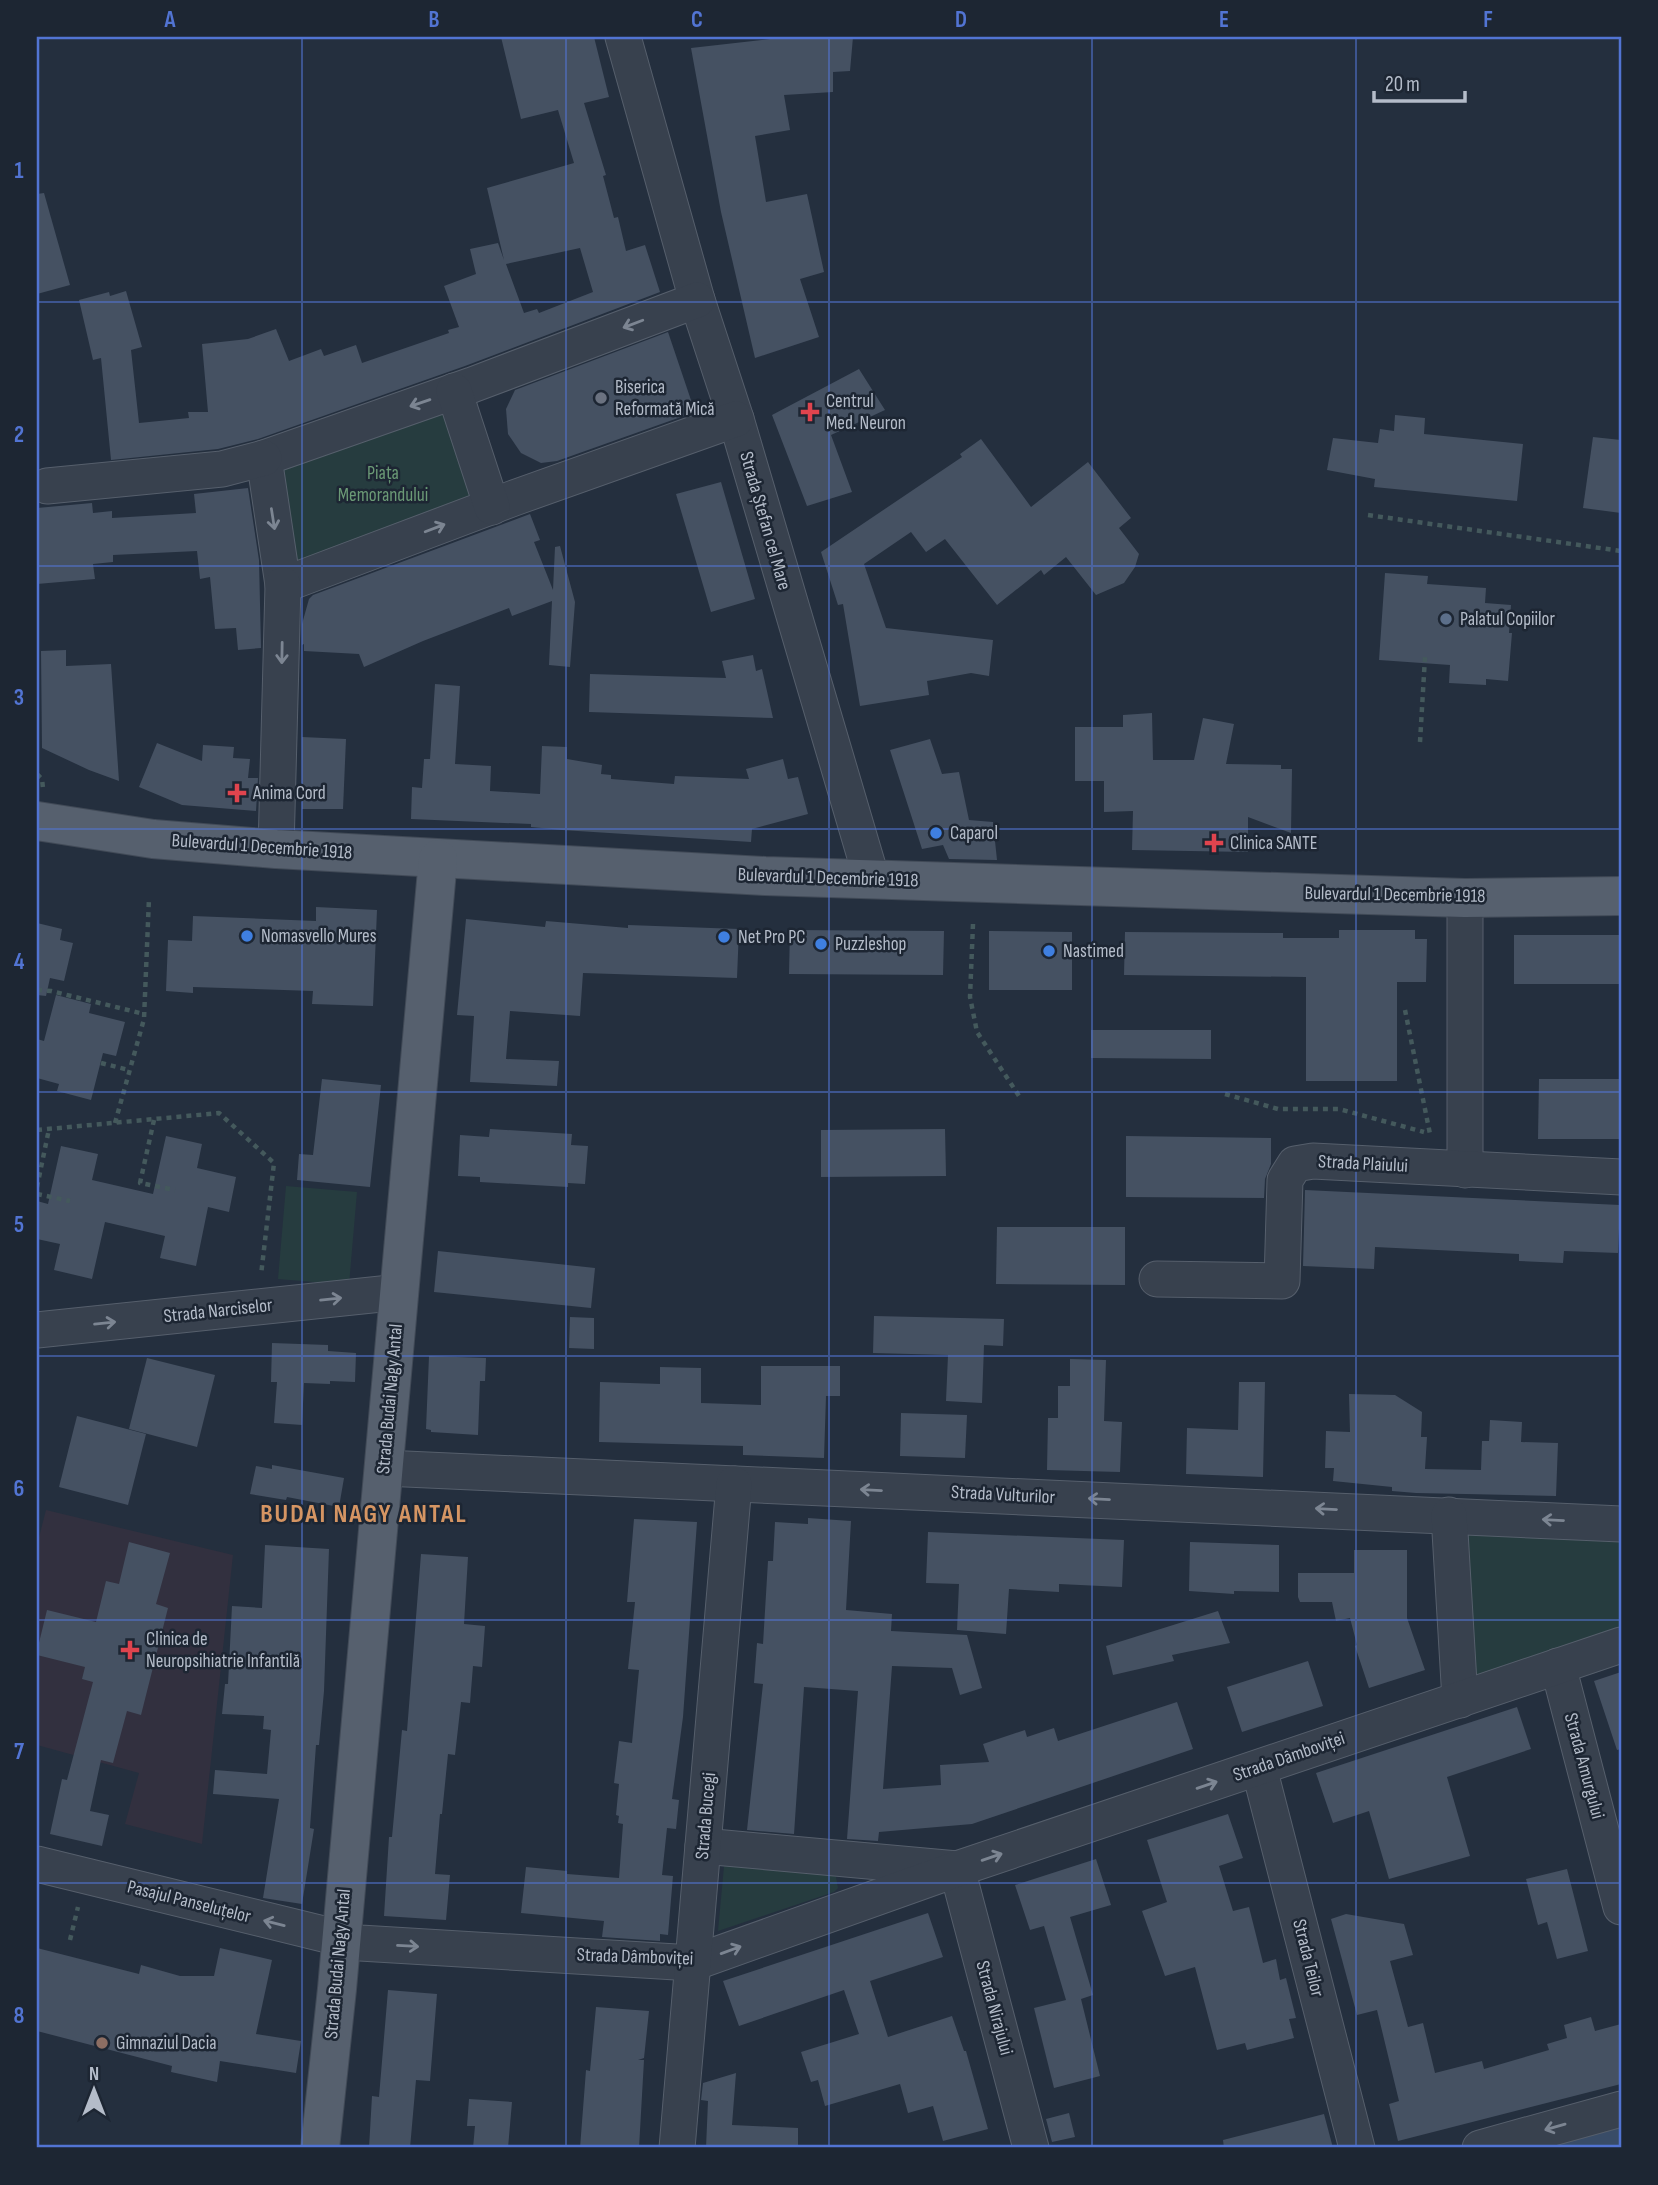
<svg xmlns="http://www.w3.org/2000/svg" width="1658" height="2185" viewBox="0 0 1658 2185" font-family="'Sofia Sans Condensed',sans-serif">
<style>
.medical{fill:#32303f}
.green{fill:#263c3f}
.water{fill:#394c67}
.building{fill:#455162;fill-rule:evenodd}
.lines{fill:none;stroke-linecap:round;stroke-linejoin:round}
.minor-casing{stroke:#565f6c;stroke-width:37}
.major-casing{stroke:#414a57;stroke-width:40}
.path{stroke:#44595c;stroke-width:4.5;stroke-dasharray:5 5;stroke-linecap:butt}
.minor{stroke:#38414e;stroke-width:35}
.major{stroke:#56606e;stroke-width:38}
.oneway{stroke:#7c8592}
.grid{fill:none;stroke:#5274d3;stroke-width:2;stroke-opacity:0.55}
.worship-dot{fill:#6b7280;stroke:#1d2633;stroke-width:2.5}
.health-dot{fill:#e0444e;stroke:#1d2633;stroke-width:2.5}
.service-dot{fill:#5c6f8a;stroke:#1d2633;stroke-width:2.5}
.shop-dot{fill:#3f7fe0;stroke:#1d2633;stroke-width:2.5}
.education-dot{fill:#8d6e63;stroke:#1d2633;stroke-width:2.5}
.labels{text-anchor:middle;dominant-baseline:central;stroke-width:5;stroke-linejoin:round;paint-order:stroke}
.poi-label{font-size:19px;fill:#b4bcc9;stroke:#1d2633;text-anchor:start}
.park-label{font-size:19px;fill:#6b9a76;stroke:#1d2633}
.street-label{font-size:19px;fill:#b4bcc9;stroke:#1d2633}
.district-label{font-size:26px;font-weight:bold;letter-spacing:2px;fill:#d59563;stroke:#1d2633}
.neatline{fill:none;stroke:#5274d3;stroke-width:2.5}
.grid-label{font-size:23px;text-anchor:middle;font-weight:bold;fill:#5274d3}
</style>
<rect width="100%" height="100%" fill="#242f3e"/>
<polygon class="medical" points="46,1510 233,1555 202,1844 125,1824 139,1773 37,1745 37,1545"/>
<g class="green">
<polygon points="466,397 503,495 290,574 273,468"/>
<polygon points="286,1186 357,1192 349,1285 278,1279"/>
<polygon points="1459,1527 1621,1536 1621,1637 1472,1686"/>
<polygon points="724,1866 831,1875 836,1877 838,1888 834,1892 718,1931"/>
</g>
<polygon class="water" points="1621,2121 1621,2148 1519,2148"/>
<g class="building">
<path d="M 501,37 L 594,37 L 609,97 L 584,103 L 606,175 L 603,176 L 614,218 L 618,217 L 626,251 L 645,245 L 660,292 L 465,366 L 258,439 L 218,449 L 111,460 L 101,358 L 93,360 L 79,300 L 109,292 L 110,296 L 126,291 L 142,347 L 131,350 L 139,423 L 189,418 L 188,412 L 208,412 L 202,344 L 248,339 L 276,329 L 289,361 L 321,349 L 324,356 L 356,345 L 362,363 L 449,333 L 448,330 L 459,327 L 444,286 L 476,274 L 470,249 L 498,243 L 504,260 L 487,188 L 574,163 L 558,110 L 521,119 ZM 580,248 L 593,292 L 539,313 L 537,309 L 524,313 L 506,264 Z"/>
<polygon points="810,37 853,37 850,71 833,72 833,92 784,95 790,130 755,136 766,202 807,194 824,272 800,279 819,337 755,358 721,212 691,48 770,39"/>
<polygon points="44,193 70,285 37,294 37,194"/>
<polygon points="668,332 695,412 557,461 541,463 521,453 508,434 506,409 515,390"/>
<polygon points="859,369 885,410 831,435 852,492 807,506 772,415"/>
<polygon points="1395,415 1425,418 1424,434 1523,444 1517,501 1374,487 1375,479 1327,470 1333,438 1378,443 1380,429 1394,431"/>
<polygon points="1593,437 1621,440 1621,513 1583,508"/>
<polygon points="981,439 1031,507 1088,462 1131,518 1119,528 1139,554 1135,567 1124,583 1096,595 1066,557 1044,575 1041,570 997,605 945,539 926,552 911,532 864,564 886,628 993,640 989,676 971,673 927,681 929,695 860,706 843,604 838,605 821,552 962,457 960,454"/>
<polygon points="721,482 755,599 711,612 676,494"/>
<polygon points="248,488 259,560 261,648 238,650 236,628 215,629 210,577 200,579 197,551 113,555 113,562 93,564 95,579 37,584 37,508 92,503 93,513 112,511 112,518 196,513 194,494"/>
<polygon points="530,514 540,540 534,542 553,590 555,547 560,546 575,602 570,667 549,665 552,601 512,616 509,608 423,641 364,667 359,654 304,651 304,644 302,645 302,624 309,599 313,595"/>
<polygon points="1385,573 1428,576 1427,584 1486,588 1485,603 1511,605 1509,633 1512,633 1508,681 1486,679 1486,685 1449,683 1450,665 1379,660"/>
<polygon points="66,650 66,666 111,664 119,781 89,770 42,748 41,651"/>
<polygon points="753,655 756,671 762,669 773,718 589,712 590,674 726,678 722,661"/>
<polygon points="435,684 460,686 455,764 491,766 490,791 540,794 542,746 567,747 567,759 602,765 601,774 611,775 611,779 674,784 675,776 749,779 746,769 783,759 788,779 798,777 808,814 752,829 751,842 562,830 531,827 531,824 411,819 412,787 422,788 424,759 430,759"/>
<polygon points="1152,713 1153,760 1194,760 1203,718 1234,724 1226,764 1281,765 1281,769 1292,769 1291,833 1248,817 1248,852 1132,850 1133,811 1104,812 1104,781 1075,781 1075,727 1123,727 1123,715"/>
<polygon points="302,737 346,739 343,809 302,809"/>
<polygon points="930,739 942,774 959,772 969,820 993,822 997,860 949,859 943,845 922,849 890,750"/>
<polygon points="157,743 202,761 203,745 234,747 233,758 250,759 248,778 258,778 256,811 182,805 139,787"/>
<polygon points="316,907 377,910 373,1006 312,1004 313,991 193,987 193,993 166,991 168,940 192,941 193,916 316,921"/>
<polygon points="466,919 545,927 546,921 628,928 628,925 739,929 737,978 583,973 580,1016 510,1011 506,1059 559,1061 557,1086 470,1082 474,1016 457,1015"/>
<polygon points="37,923 62,929 60,940 73,943 64,981 50,978 46,996 37,995"/>
<polygon points="790,930 944,931 943,975 789,974"/>
<polygon points="1339,930 1415,930 1415,939 1427,939 1426,982 1397,982 1397,1081 1306,1081 1306,977 1124,975 1125,932 1283,933 1283,938 1339,938"/>
<polygon points="989,931 1072,932 1072,990 989,990"/>
<rect x="1514" y="935" width="107" height="49"/>
<polygon points="56,995 91,1004 89,1013 125,1022 116,1056 103,1053 91,1100 57,1091 59,1084 37,1078 37,1039 44,1041"/>
<polygon points="1091,1030 1211,1030 1211,1059 1091,1058"/>
<polygon points="322,1079 381,1085 370,1187 297,1180 299,1154 313,1155"/>
<polygon points="1539,1079 1621,1079 1621,1139 1538,1139"/>
<polygon points="490,1129 572,1134 571,1145 588,1146 585,1184 568,1183 568,1187 480,1182 480,1177 458,1176 460,1135 489,1137"/>
<polygon points="945,1129 946,1176 821,1177 821,1130"/>
<polygon points="166,1136 202,1144 197,1168 236,1177 229,1212 208,1207 196,1266 160,1258 165,1236 105,1222 92,1279 54,1270 60,1244 37,1239 37,1201 48,1204 61,1146 98,1154 92,1180 153,1194"/>
<polygon points="1126,1136 1271,1138 1271,1164 1265,1179 1264,1198 1126,1197"/>
<polygon points="1305,1190 1620,1205 1618,1253 1564,1251 1563,1263 1519,1261 1519,1254 1375,1247 1374,1269 1303,1266"/>
<polygon points="997,1227 1125,1227 1125,1285 996,1284"/>
<polygon points="438,1251 595,1268 591,1308 434,1292"/>
<polygon points="874,1316 1004,1319 1003,1346 984,1345 982,1403 946,1401 948,1355 873,1353"/>
<polygon points="570,1317 594,1318 594,1349 569,1348"/>
<polygon points="272,1343 328,1345 328,1351 356,1353 355,1382 330,1381 330,1384 304,1383 302,1425 274,1423 277,1382 271,1382"/>
<polygon points="429,1356 486,1358 485,1381 480,1381 478,1435 431,1432 431,1430 426,1429"/>
<polygon points="147,1358 215,1375 197,1447 129,1429"/>
<polygon points="1070,1359 1106,1360 1104,1421 1122,1422 1120,1472 1047,1470 1048,1418 1058,1418 1058,1386 1070,1386"/>
<polygon points="761,1366 840,1366 840,1396 826,1396 824,1458 743,1455 743,1446 599,1442 600,1382 660,1384 660,1367 701,1368 701,1403 761,1405"/>
<polygon points="1239,1382 1265,1382 1263,1477 1186,1474 1187,1428 1238,1430"/>
<polygon points="1349,1394 1395,1395 1422,1412 1421,1437 1427,1437 1425,1469 1481,1470 1482,1441 1489,1441 1490,1420 1522,1422 1521,1442 1558,1443 1556,1496 1416,1493 1392,1491 1392,1487 1333,1481 1334,1468 1325,1468 1326,1431 1350,1432"/>
<polygon points="901,1413 967,1415 965,1458 900,1456"/>
<polygon points="77,1416 146,1434 128,1505 59,1487"/>
<polygon points="272,1465 344,1478 339,1507 287,1497 286,1500 250,1494 256,1466 272,1469"/>
<polygon points="808,1518 851,1521 846,1610 892,1614 891,1631 967,1635 982,1688 960,1695 952,1668 892,1666 883,1789 941,1785 940,1765 989,1762 983,1744 1025,1730 1027,1737 1054,1728 1058,1741 1177,1702 1193,1749 972,1824 879,1832 878,1841 847,1839 858,1691 804,1687 794,1834 747,1830 763,1684 754,1683 757,1643 763,1644 768,1561 773,1561 775,1522 808,1524"/>
<polygon points="634,1519 697,1522 683,1717 672,1799 679,1800 676,1829 667,1828 662,1875 673,1876 668,1935 660,1934 660,1941 602,1937 604,1921 521,1913 526,1867 567,1871 567,1874 619,1878 623,1824 618,1823 619,1816 616,1815 619,1784 614,1783 619,1741 632,1743 639,1670 628,1669 635,1602 627,1602"/>
<polygon points="928,1532 1124,1540 1122,1587 1059,1584 1059,1592 1009,1589 1006,1634 957,1630 959,1584 926,1583"/>
<polygon points="129,1542 170,1553 156,1604 168,1608 141,1715 127,1711 113,1763 101,1760 90,1811 109,1815 102,1846 50,1834 62,1779 67,1780 93,1682 82,1679 85,1667 37,1655 37,1651 47,1610 96,1622 106,1581 119,1584"/>
<polygon points="1190,1542 1279,1545 1279,1592 1234,1591 1234,1594 1189,1591"/>
<polygon points="265,1545 329,1549 324,1691 319,1745 316,1745 310,1828 314,1829 302,1904 263,1898 279,1799 213,1794 215,1770 267,1774 271,1730 263,1729 264,1716 222,1714 225,1684 228,1684 232,1606 262,1608"/>
<polygon points="1354,1550 1407,1550 1407,1618 1425,1670 1369,1688 1355,1646 1357,1645 1350,1618 1336,1621 1332,1602 1300,1602 1298,1597 1298,1573 1354,1573"/>
<polygon points="421,1554 468,1557 464,1624 485,1626 482,1667 473,1666 470,1703 461,1702 455,1755 448,1754 442,1814 440,1814 435,1874 450,1875 446,1920 384,1916 389,1837 392,1837 402,1730 407,1731"/>
<polygon points="1218,1611 1230,1643 1172,1655 1174,1661 1113,1675 1106,1646"/>
<polygon points="1308,1661 1323,1706 1242,1732 1227,1687"/>
<polygon points="1621,1672 1621,1749 1617,1750 1594,1681"/>
<polygon points="1517,1707 1531,1749 1447,1777 1470,1856 1389,1879 1369,1811 1333,1823 1316,1773"/>
<polygon points="1228,1814 1243,1858 1219,1866 1233,1911 1249,1907 1263,1963 1276,1959 1280,1980 1286,1978 1296,2018 1289,2019 1294,2038 1247,2050 1245,2043 1217,2050 1195,1967 1165,1976 1142,1911 1167,1902 1147,1840"/>
<polygon points="1096,1859 1111,1905 1070,1917 1093,1995 1081,1999 1100,2076 1054,2088 1034,2008 1066,2000 1044,1926 1030,1930 1015,1885"/>
<polygon points="1567,1869 1588,1951 1557,1959 1547,1922 1538,1925 1526,1879"/>
<polygon points="928,1913 943,1957 870,1981 888,2037 952,2016 964,2051 966,2051 988,2129 943,2141 933,2106 908,2113 900,2084 825,2106 818,2080 811,2082 801,2052 859,2034 844,1990 739,2026 723,1981"/>
<polygon points="1346,1914 1404,1924 1413,1955 1390,1961 1408,2027 1423,2023 1435,2073 1482,2061 1484,2069 1549,2050 1547,2044 1567,2038 1564,2025 1591,2017 1595,2031 1621,2024 1621,2084 1398,2141 1389,2104 1399,2101 1377,2010 1357,2015 1331,1919"/>
<polygon points="37,1948 139,1974 141,1965 180,1976 214,1976 220,1948 272,1960 256,2034 301,2041 296,2073 220,2061 217,2082 171,2072 172,2066 37,2031"/>
<polygon points="388,1990 437,1994 430,2081 416,2080 410,2148 369,2148 372,2096 379,2097"/>
<polygon points="596,2007 649,2011 644,2058 638,2060 644,2060 639,2148 580,2148 586,2070 590,2071"/>
<polygon points="736,2073 732,2125 798,2128 798,2148 706,2148 708,2101 701,2100 703,2083"/>
<polygon points="469,2099 512,2102 508,2148 473,2148 475,2126 467,2126"/>
<polygon points="1069,2113 1075,2137 1052,2142 1046,2119"/>
<polygon points="1324,2114 1333,2148 1224,2148 1223,2140"/>
</g>
<g class="lines">
<g class="minor-casing">
<g id="minor">
<polyline points="623,37 697,300 736,419 872,880"/>
<polyline points="697,300 472,385 264,458 283,585 514,498 736,419"/>
<polyline points="454,391 492,507"/>
<polyline points="47,486 222,469 264,458"/>
<polyline points="276,849 283,585"/>
<polyline points="1465,898 1465,1170"/>
<polyline points="1157,1279 1282,1281 1285,1180 1295,1164 1313,1161 1621,1177"/>
<polyline points="37,1330 400,1292"/>
<polyline points="384,1468 1621,1524"/>
<polyline points="1449,1515 1460,1700"/>
<polyline points="1558,1666 1621,1907"/>
<polyline points="1259,1768 1357,2148"/>
<polyline points="703,1846 957,1869 1031,2148"/>
<polyline points="37,1864 360,1943 693,1963 957,1869 1621,1645"/>
<polyline points="677,2148 734,1484"/>
<polyline points="1480,2148 1621,2109"/>
</g>
</g>
<g class="major-casing">
<g id="major">
<polyline points="37,821 153,839 276,849 765,876 1465,898 1621,896"/>
<polyline points="320,2148 337,1989 438,859"/>
</g>
</g>
<g class="path">
<polyline points="1368,515 1621,551"/>
<polyline points="1420,742 1425,657"/>
<polyline points="37,774 42,779 43,788"/>
<polyline points="973,924 970,997 977,1032 1021,1099"/>
<polyline points="37,990 51,991 144,1014"/>
<polyline points="1405,1010 1430,1134"/>
<polyline points="101,1063 129,1070"/>
<polyline points="1225,1094 1278,1109 1339,1109 1424,1132"/>
<polyline points="154,1120 140,1183 175,1190"/>
<polyline points="115,1123 144,1019 149,898"/>
<polyline points="37,1130 219,1113 274,1163 261,1275"/>
<polyline points="37,1187 49,1129"/>
<polyline points="37,1194 70,1201"/>
<polyline points="70,1940 78,1907"/>
</g>
<use href="#minor" class="minor"/>
<use href="#major" class="major"/>
</g>
<defs><path id="oneway-shaft" d="M-6 0H5M1.5-3L5.5 0L1.5 3" fill="none" stroke-width="1.6" stroke-linecap="round" stroke-linejoin="round" transform="scale(1.75)"/></defs>
<g class="oneway">
<use href="#oneway-shaft" transform="translate(633 324) rotate(159)"/>
<use href="#oneway-shaft" transform="translate(420 403) rotate(161)"/>
<use href="#oneway-shaft" transform="translate(273 519) rotate(81)"/>
<use href="#oneway-shaft" transform="translate(435 528) rotate(-21)"/>
<use href="#oneway-shaft" transform="translate(282 653) rotate(91)"/>
<use href="#oneway-shaft" transform="translate(331 1299) rotate(-6)"/>
<use href="#oneway-shaft" transform="translate(105 1323) rotate(-6)"/>
<use href="#oneway-shaft" transform="translate(871 1490) rotate(-177)"/>
<use href="#oneway-shaft" transform="translate(1099 1499) rotate(-177)"/>
<use href="#oneway-shaft" transform="translate(1326 1509) rotate(-177)"/>
<use href="#oneway-shaft" transform="translate(1553 1520) rotate(-177)"/>
<use href="#oneway-shaft" transform="translate(1207 1785) rotate(-19)"/>
<use href="#oneway-shaft" transform="translate(992 1857) rotate(-19)"/>
<use href="#oneway-shaft" transform="translate(274 1923) rotate(-166)"/>
<use href="#oneway-shaft" transform="translate(408 1946) rotate(3)"/>
<use href="#oneway-shaft" transform="translate(731 1950) rotate(-20)"/>
<use href="#oneway-shaft" transform="translate(1555 2127) rotate(164)"/>
</g>
<path class="grid" d="M 302,37 L 302,2148M 566,37 L 566,2148M 829,37 L 829,2148M 1092,37 L 1092,2148M 1356,37 L 1356,2148M 37,302 L 1621,302M 37,566 L 1621,566M 37,829 L 1621,829M 37,1092 L 1621,1092M 37,1356 L 1621,1356M 37,1620 L 1621,1620M 37,1883 L 1621,1883"/>
<circle class="worship-dot" cx="601" cy="398" r="7"/>
<g class="health-dot">
<path d="M806.5 401.5h7v7h7v7h-7v7h-7v-7h-7v-7h7z"/>
<path d="M233.5 782.5h7v7h7v7h-7v7h-7v-7h-7v-7h7z"/>
<path d="M1210.5 832.5h7v7h7v7h-7v7h-7v-7h-7v-7h7z"/>
<path d="M126.5 1639.5h7v7h7v7h-7v7h-7v-7h-7v-7h7z"/>
</g>
<circle class="service-dot" cx="1446" cy="619" r="7"/>
<g class="shop-dot">
<circle cx="936" cy="833" r="7"/>
<circle cx="247" cy="936" r="7"/>
<circle cx="724" cy="937" r="7"/>
<circle cx="821" cy="944" r="7"/>
<circle cx="1049" cy="951" r="7"/>
</g>
<circle class="education-dot" cx="102" cy="2043" r="7"/>
<g class="labels">
<g class="poi-label">
<text x="615" y="387">Biserica<tspan x="615" dy="22">Reformată Mică</tspan></text>
<text x="826" y="401">Centrul<tspan x="826" dy="22">Med. Neuron</tspan></text>
<text x="1460" y="619">Palatul Copiilor</text>
<text x="253" y="793">Anima Cord</text>
<text x="950" y="833">Caparol</text>
<text x="1230" y="843">Clinica SANTE</text>
<text x="261" y="936">Nomasvello Mures</text>
<text x="738" y="937">Net Pro PC</text>
<text x="835" y="944">Puzzleshop</text>
<text x="1063" y="951">Nastimed</text>
<text x="146" y="1639">Clinica de<tspan x="146" dy="22">Neuropsihiatrie Infantilă</tspan></text>
<text x="116" y="2043">Gimnaziul Dacia</text>
</g>
<g class="park-label">
<text x="383" y="473">Piața<tspan x="383" dy="22">Memorandului</tspan></text>
</g>
<g class="street-label">
<text transform="translate(765 521) rotate(74)">Strada Ștefan cel Mare</text>
<text transform="translate(262 847) rotate(4)">Bulevardul 1 Decembrie 1918</text>
<text transform="translate(828 878) rotate(2)">Bulevardul 1 Decembrie 1918</text>
<text transform="translate(1395 895) rotate(1)">Bulevardul 1 Decembrie 1918</text>
<text transform="translate(1363 1164) rotate(3)">Strada Plaiului</text>
<text transform="translate(218 1311) rotate(-6)">Strada Narciselor</text>
<text transform="translate(390 1399) rotate(-85)">Strada Budai Nagy Antal</text>
<text transform="translate(1003 1495) rotate(3)">Strada Vulturilor</text>
<text transform="translate(1289 1757) rotate(-19)">Strada Dâmboviței</text>
<text transform="translate(1584 1766) rotate(75)">Strada Amurgului</text>
<text transform="translate(706 1816) rotate(-85)">Strada Bucegi</text>
<text transform="translate(189 1902) rotate(14)">Pasajul Panseluțelor</text>
<text transform="translate(635 1957) rotate(2)">Strada Dâmboviței</text>
<text transform="translate(1308 1958) rotate(76)">Strada Teilor</text>
<text transform="translate(338 1964) rotate(-85)">Strada Budai Nagy Antal</text>
<text transform="translate(994 2008) rotate(75)">Strada Nirajului</text>
</g>
<g class="district-label">
<text x="364" y="1514">BUDAI NAGY ANTAL</text>
</g>
</g>
<rect width="1658" height="2185" fill="none" stroke="#1d2633" stroke-width="77"/>
<g transform="translate(94 2090)" stroke="#1d2633" stroke-width="5" paint-order="stroke">
<path d="M0-5L12 26L0 18L-12 26Z" fill="#b4bcc9"/>
<text y="-10" font-size="19" font-weight="bold" text-anchor="middle" fill="#b4bcc9">N</text>
</g>
<path d="M1374 91v10h91v-10" fill="none" stroke="#b4bcc9" stroke-width="3.5"/>
<text x="1385" y="91" font-size="21" fill="#b4bcc9" stroke="#1d2633" stroke-width="5" paint-order="stroke">20 m</text>
<rect x="38" y="38" width="1582" height="2108" class="neatline"/>
<g class="grid-label">
<text x="170" y="27">A</text>
<text x="434" y="27">B</text>
<text x="697" y="27">C</text>
<text x="961" y="27">D</text>
<text x="1224" y="27">E</text>
<text x="1488" y="27">F</text>
<text x="19" y="178">1</text>
<text x="19" y="442">2</text>
<text x="19" y="705">3</text>
<text x="19" y="969">4</text>
<text x="19" y="1232">5</text>
<text x="19" y="1496">6</text>
<text x="19" y="1759">7</text>
<text x="19" y="2023">8</text>
</g>
</svg>
